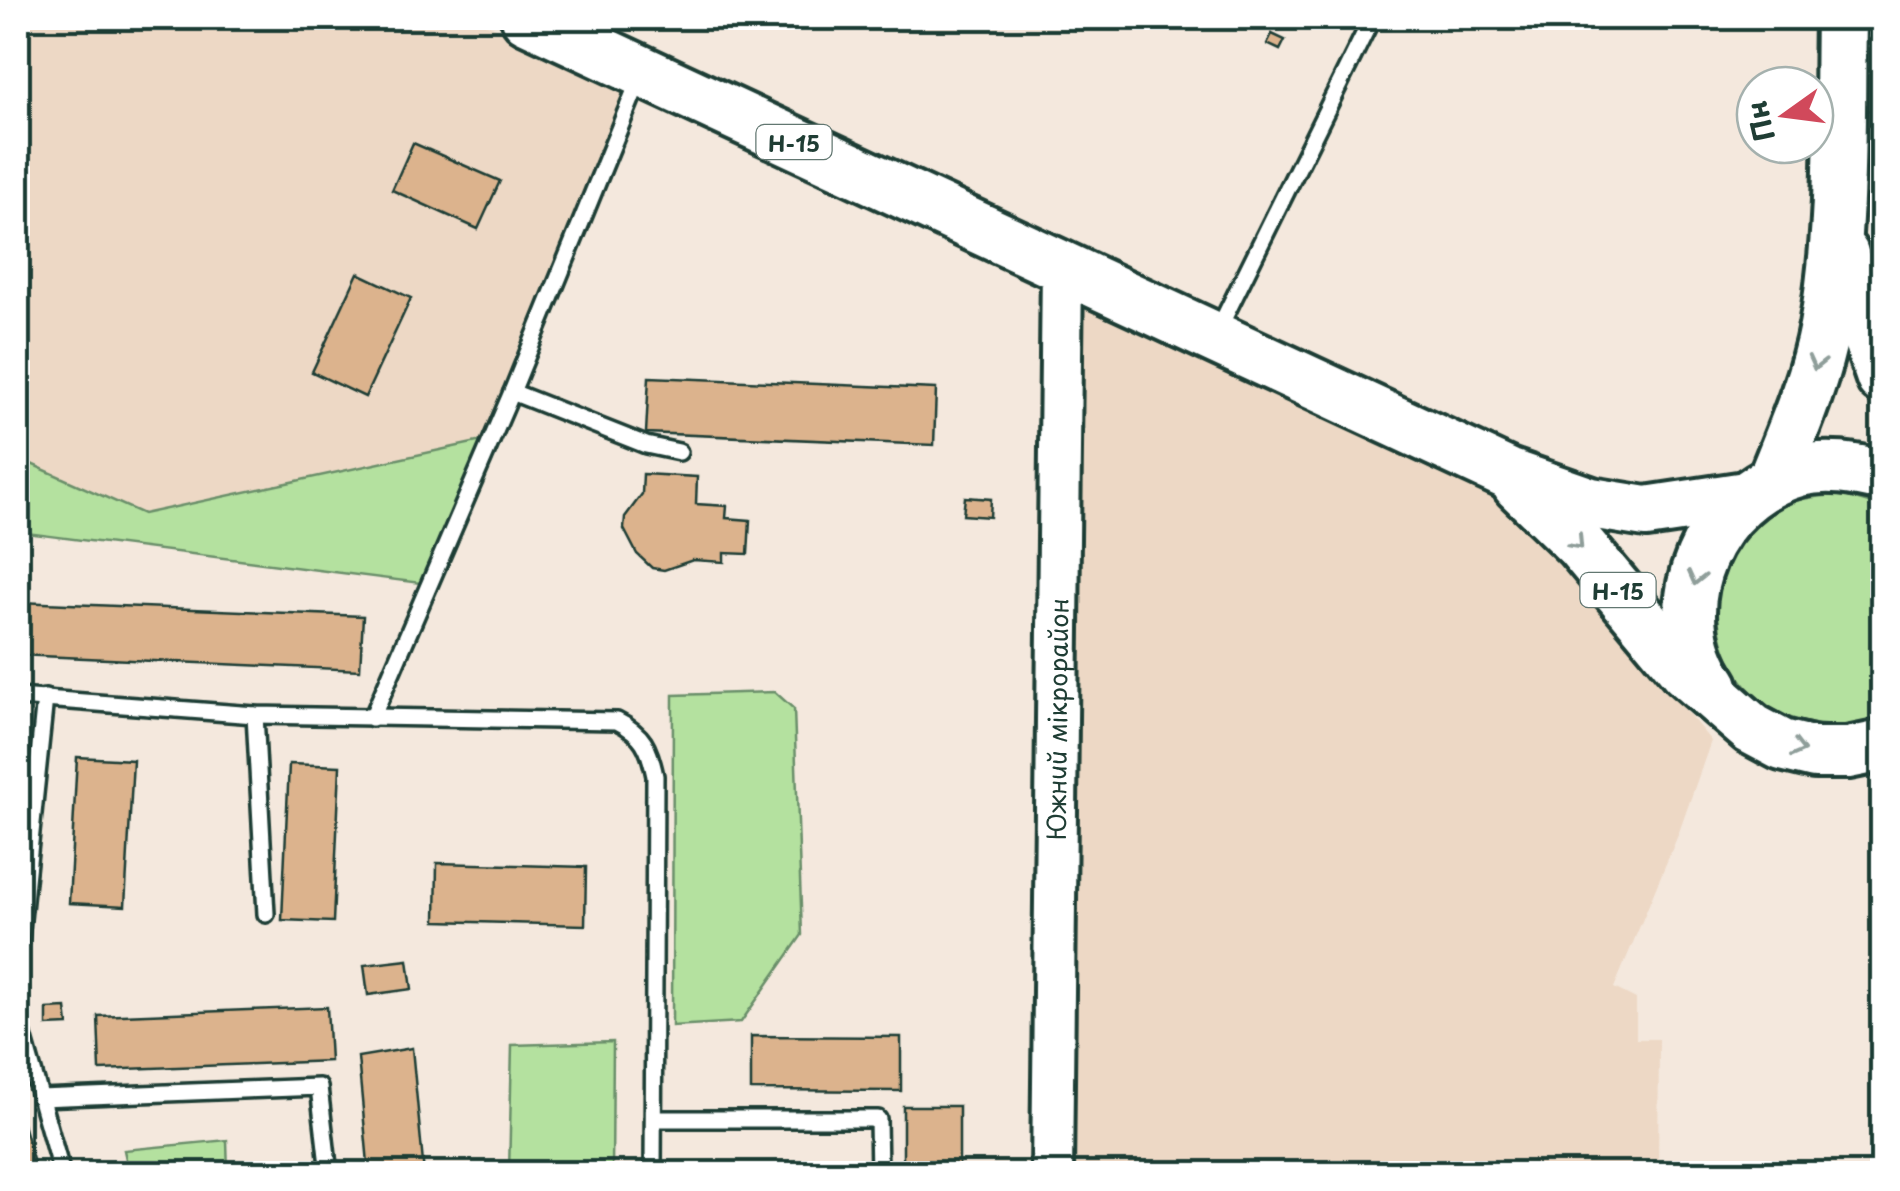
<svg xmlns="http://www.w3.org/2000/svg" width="1900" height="1191" viewBox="0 0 1900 1191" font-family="'Playpen Sans',sans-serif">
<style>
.built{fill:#edd8c5}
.green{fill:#b4e19f;stroke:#6a8f6a;stroke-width:2.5}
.building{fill:#dcb38d;stroke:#1f3d34;stroke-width:2.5}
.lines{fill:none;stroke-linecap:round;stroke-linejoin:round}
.service-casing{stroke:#1f3d34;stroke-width:22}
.tertiary-casing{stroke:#1f3d34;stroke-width:48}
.primary-casing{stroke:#1f3d34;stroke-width:58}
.service{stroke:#fff;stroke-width:15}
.tertiary{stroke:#fff;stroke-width:40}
.primary{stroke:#fff;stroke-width:50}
.oneway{stroke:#8f9e9a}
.labels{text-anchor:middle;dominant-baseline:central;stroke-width:8;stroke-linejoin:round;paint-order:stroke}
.shield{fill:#fff;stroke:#627771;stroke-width:2.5}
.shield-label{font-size:22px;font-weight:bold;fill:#1f3d34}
.street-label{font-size:25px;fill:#1f3d34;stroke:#fff}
</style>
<rect width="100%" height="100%" fill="#f4e8dd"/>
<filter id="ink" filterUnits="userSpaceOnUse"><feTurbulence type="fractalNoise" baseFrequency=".01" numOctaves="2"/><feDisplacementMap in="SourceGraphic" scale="20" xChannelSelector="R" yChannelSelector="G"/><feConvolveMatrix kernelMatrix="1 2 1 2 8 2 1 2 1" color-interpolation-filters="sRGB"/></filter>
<g filter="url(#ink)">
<g class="built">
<polygon points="18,18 474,18 635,92 491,439 143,514 18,458"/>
<polygon points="1061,289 1492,495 1557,555 1711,741 1678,835 1614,988 1636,999 1636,1039 1659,1039 1658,1173 1052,1174"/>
</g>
<g class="green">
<polygon points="491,439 428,584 18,532 18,458 143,514"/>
<path d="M 1842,495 L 1882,507 L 1882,715 C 1864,724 1843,727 1823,725 C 1708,715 1677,557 1781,506 C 1801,497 1821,496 1842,495 Z"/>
<polygon points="775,692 794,709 802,935 741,1022 672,1026 673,695"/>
<polygon points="613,1042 612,1173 509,1173 512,1045"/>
<polygon points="227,1140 228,1173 129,1173 124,1150"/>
</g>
<g class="building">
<polygon points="1272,34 1285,40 1280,50 1267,44"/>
<polygon points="413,143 500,181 478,229 392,190"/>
<polygon points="358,273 411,298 365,397 312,372"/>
<polygon points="649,377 936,389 934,445 646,433"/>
<polygon points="643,474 697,477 696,504 727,506 726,518 750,520 748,554 724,553 724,562 693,560 664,570 652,568 637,554 624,529 625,517 642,494"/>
<polygon points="965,497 991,499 990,517 963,515"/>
<polygon points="18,602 363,616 360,670 18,655"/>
<polygon points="77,757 133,760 125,906 69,903"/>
<polygon points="289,764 340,766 333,922 282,920"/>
<polygon points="437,863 586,867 585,925 436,921"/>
<polygon points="408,960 412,989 368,995 364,965"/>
<polygon points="327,1007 330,1061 100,1070 98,1016"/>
<polygon points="66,1008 68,1025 47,1026 47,1009"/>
<polygon points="751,1036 901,1037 901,1091 751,1090"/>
<polygon points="412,1048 424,1174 369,1174 358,1057"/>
<polygon points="18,1106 37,1174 18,1174"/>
<rect x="903" y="1106" width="56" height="68"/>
</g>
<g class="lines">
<g class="service-casing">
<g id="service">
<polyline points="1217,332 1372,18"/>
<polyline points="512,392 646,445 679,452"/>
<path d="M 18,697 L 255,715 L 617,721 C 643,734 649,747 655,776 L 653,1174"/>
<polyline points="255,715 266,914"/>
<polyline points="372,718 512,392 639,80"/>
<polyline points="18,958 45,698"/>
<polyline points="18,1018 62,1174"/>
<polyline points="40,1098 319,1087 329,1174"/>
<polyline points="654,1119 878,1119 879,1174"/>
</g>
</g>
<g class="tertiary-casing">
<g id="tertiary">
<path id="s1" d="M 1052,1174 L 1062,267"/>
</g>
</g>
<g class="primary-casing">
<g id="primary">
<polyline points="527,18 1508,474 1591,503 1646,512 1746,497"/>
<polyline points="1843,254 1860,314 1882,378"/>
<path d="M 1773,480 C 1793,430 1815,380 1825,326 C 1843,224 1839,121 1841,18"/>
<polyline points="1518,485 1580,545 1685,671 1752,729 1782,745 1815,753 1848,753 1882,746"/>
<path d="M 1713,686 C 1657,607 1710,494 1799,471 C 1827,464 1855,469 1882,476"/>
</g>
</g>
<use href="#service" class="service"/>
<use href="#tertiary" class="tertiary"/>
<use href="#primary" class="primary"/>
</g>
<defs><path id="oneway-chevron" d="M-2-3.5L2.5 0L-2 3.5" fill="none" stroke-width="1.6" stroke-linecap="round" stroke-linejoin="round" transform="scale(2.5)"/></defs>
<g class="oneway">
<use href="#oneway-chevron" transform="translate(1816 363) rotate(104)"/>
<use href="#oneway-chevron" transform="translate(1577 543) rotate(47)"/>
<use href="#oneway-chevron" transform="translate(1696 578) rotate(104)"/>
<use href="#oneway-chevron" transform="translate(1798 749) rotate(14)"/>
</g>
</g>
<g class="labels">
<g class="shield">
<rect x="756.5" y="125" width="75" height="34" rx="8"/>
<rect x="1580.5" y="573" width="75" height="34" rx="8"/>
</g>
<g class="shield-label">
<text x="794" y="142">Н-15</text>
<text x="1618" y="590">Н-15</text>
</g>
<g class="street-label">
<text stroke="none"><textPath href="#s1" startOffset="455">Южний мікрорайон</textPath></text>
</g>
</g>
<rect width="1900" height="1191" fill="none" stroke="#fff" stroke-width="60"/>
<rect x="30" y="30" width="1840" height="1131" fill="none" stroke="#1f3d34" stroke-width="4" filter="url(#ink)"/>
<g transform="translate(1785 115) rotate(256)"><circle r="48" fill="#ffffff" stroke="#a5b1ae" stroke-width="2.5"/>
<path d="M0-8L18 38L0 25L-18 38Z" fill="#d1495b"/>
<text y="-15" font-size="28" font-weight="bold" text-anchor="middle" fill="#1f3d34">Пн</text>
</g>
</svg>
